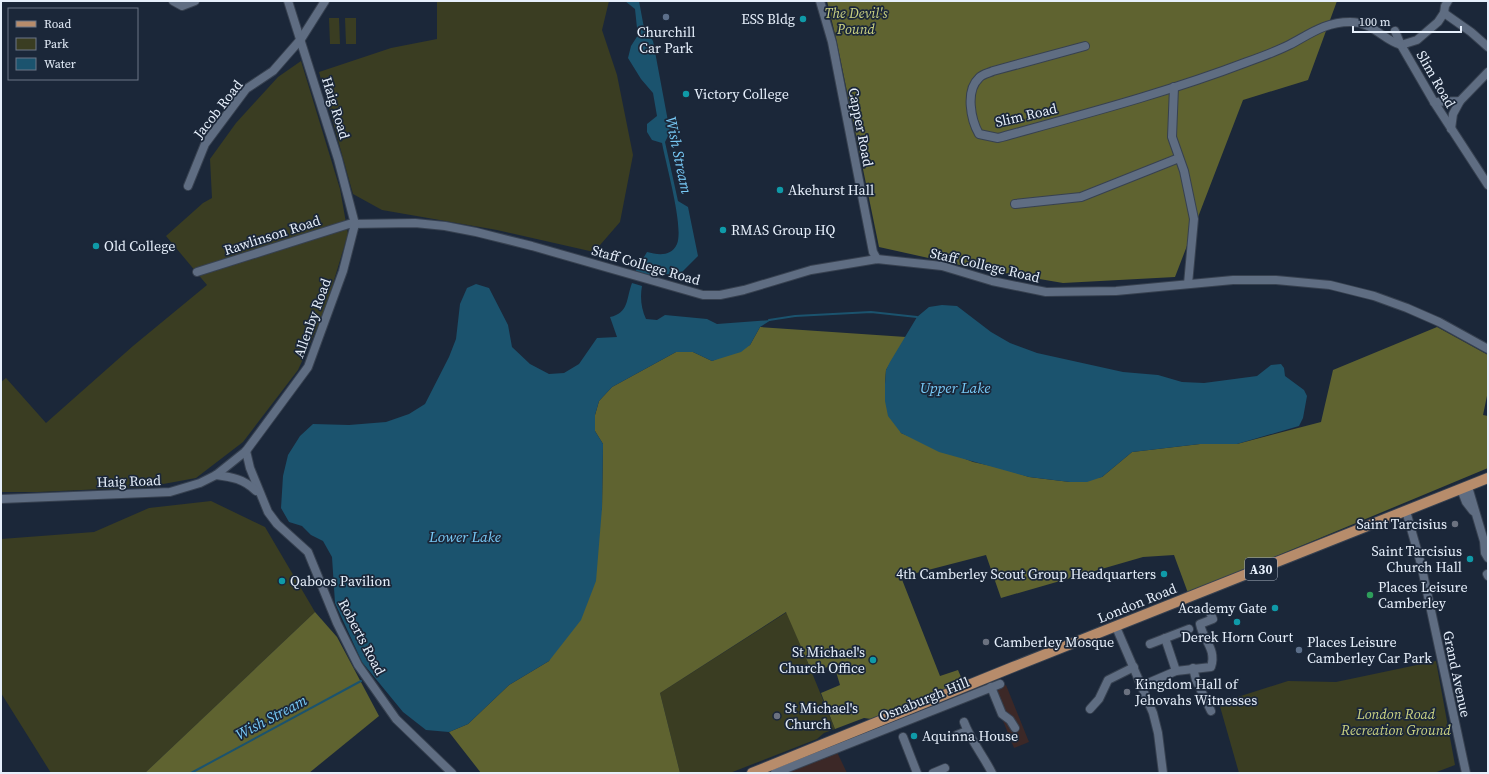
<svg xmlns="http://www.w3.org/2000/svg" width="1489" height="774" viewBox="0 0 1489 774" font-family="'Source Serif 4',serif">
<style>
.commercial{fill:#3c2827}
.green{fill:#3a3d22}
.forest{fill:#5f6330}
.water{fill:#1b536e}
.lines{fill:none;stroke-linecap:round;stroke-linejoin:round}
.stream{stroke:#1b536e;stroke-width:2}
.minor-casing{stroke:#374150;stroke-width:10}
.major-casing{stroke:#374150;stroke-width:12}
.minor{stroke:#5f6d82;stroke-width:8}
.major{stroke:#b78c6b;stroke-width:10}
.service-dot{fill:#5c6f8a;stroke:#1b2739;stroke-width:1.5}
.culture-dot{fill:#0f9aa8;stroke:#1b2739;stroke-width:1.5}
.worship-dot{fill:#6b7280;stroke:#1b2739;stroke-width:1.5}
.leisure-dot{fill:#2e9e5b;stroke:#1b2739;stroke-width:1.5}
.labels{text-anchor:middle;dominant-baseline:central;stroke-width:3.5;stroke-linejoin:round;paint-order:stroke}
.shield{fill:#1b2739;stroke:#a9b3c1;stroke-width:1}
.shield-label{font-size:13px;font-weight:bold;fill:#e6effb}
.park-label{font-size:14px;font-style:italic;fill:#cbd282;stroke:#1b2739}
.poi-label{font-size:14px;fill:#e6effb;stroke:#1b2739;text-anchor:start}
.street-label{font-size:14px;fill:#e6effb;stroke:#1b2739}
.water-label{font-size:15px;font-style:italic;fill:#78caf7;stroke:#1b2739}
</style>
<rect width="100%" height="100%" fill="#1b2739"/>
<g class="commercial">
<polygon points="1006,685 1029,742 1014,748 991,691"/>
<polygon points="836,750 847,773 780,773"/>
</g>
<g class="green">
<polygon points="437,1 609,1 602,30 617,75 633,155 620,222 594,252 497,230 382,210 353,194 319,72 391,48 437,39"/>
<polygon points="329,18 339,18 340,44 330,44"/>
<polygon points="345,18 356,18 356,44 346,44"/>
<polygon points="301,61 340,189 348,234 325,310 298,370 243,442 196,478 147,487 38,492 1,492 1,382 6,378 46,423 133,346 207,285 166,236 203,203 212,198 210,159 236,123 278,77"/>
<polygon points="211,501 265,527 315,612 145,773 51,773 1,693 1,539 94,532 149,508"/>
<polygon points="787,612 835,729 824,733 817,739 730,773 680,773 660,693"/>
<polygon points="1436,661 1455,765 1434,773 1239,773 1219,703 1288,681 1336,682"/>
</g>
<g class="forest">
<polygon points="827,1 1337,1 1308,80 1243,100 1175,277 1063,283 969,267 879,247 836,38"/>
<polygon points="760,327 906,337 886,370 885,384 901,433 973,462 1001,468 1029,477 1070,482 1102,477 1132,452 1200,444 1237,444 1321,422 1333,370 1437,327 1488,355 1488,391 1483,415 1488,416 1488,468 1188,593 1174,555 1143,557 1001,598 986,555 901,577 940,676 958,670 963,682 871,719 864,718 835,729 821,693 840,685 834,665 812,672 786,612 660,693 680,773 481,773 449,732 468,724 509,685 549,661 602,508 603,444 595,431 595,415 599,401 612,387 676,352 693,352 712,361 750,345"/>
<polygon points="315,612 337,637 379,716 309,773 145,773"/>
</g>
<g class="water">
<path d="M 625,1 L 639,1 L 644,28 L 653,41 L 670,132 L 665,142 L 678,201 L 688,207 L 698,256 L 678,276 L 654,272 L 650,276 L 635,272 L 647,252 C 658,255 671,257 677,244 C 684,227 666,165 662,143 L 652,140 L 647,132 L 647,124 L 657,116 L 653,93 L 641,79 L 628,58 L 631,46 L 640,32 L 637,28 L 635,9 Z"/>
<path d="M 632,283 L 642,286 C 640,297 641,308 646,319 L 657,320 L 665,315 L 707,319 L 717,324 L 771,320 L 760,327 L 750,345 L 741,352 L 712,361 L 693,352 L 676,352 L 612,387 L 599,401 L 595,415 L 595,431 L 603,444 L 602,508 L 596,581 L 581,620 L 549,661 L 509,685 L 468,724 L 449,732 L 426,730 L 403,712 L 362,662 L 335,603 L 332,557 L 323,541 L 311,535 L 302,526 L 289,522 L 281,508 L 283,476 L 288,455 L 300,436 L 313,424 L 349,425 L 386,422 L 409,414 L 425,404 L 449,357 L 456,339 L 460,304 L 467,288 L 476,284 L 489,288 L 508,325 L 512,347 L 530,364 L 549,374 L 564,373 L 579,364 L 597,338 L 617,337 L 610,317 C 629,313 626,299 632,283 Z"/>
<polygon points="942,305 957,306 991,332 1010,343 1037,353 1123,372 1158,375 1182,382 1204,383 1257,376 1271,365 1281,364 1284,368 1285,376 1304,390 1307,396 1303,418 1299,426 1237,444 1200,444 1132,452 1102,477 1087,482 1070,482 1029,477 939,452 901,433 888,416 885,401 885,384 886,370 890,362 917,317 929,307"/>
</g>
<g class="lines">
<g class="stream">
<polyline points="769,320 795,316 871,312 917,317"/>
<polyline points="191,773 361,681"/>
</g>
<g class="minor-casing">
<g id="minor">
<polyline points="173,1 182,6 195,1"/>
<polyline points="288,1 338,159 355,224"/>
<polyline points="820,1 832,42 873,252 877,259"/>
<polyline points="1444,13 1471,32 1488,47"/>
<polyline points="1395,31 1401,45 1434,102 1488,185"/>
<polyline points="1401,45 1417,40 1438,22 1444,13 1445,6 1448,1"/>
<path d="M 1085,46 L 993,71 C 989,73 982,74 979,78 C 965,91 971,120 979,134 L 998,138 C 1081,115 1166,93 1247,62 C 1261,57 1275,52 1289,45 C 1310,34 1325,22 1350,22 C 1373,22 1383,40 1401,45"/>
<polyline points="1174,87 1172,137 1184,171 1194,219 1188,284"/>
<polyline points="1434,102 1460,101 1488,72"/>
<polyline points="1451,129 1453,114 1460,101"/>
<polyline points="188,186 205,144 246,89 273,71 301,39 325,1"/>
<polyline points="1015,204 1081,197 1179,158"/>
<polyline points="197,272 349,224 415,223 445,226 476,232 532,246 703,295 720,295 744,290 811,270 877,259 942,266 992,281 1046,292 1116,291 1233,280 1276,280 1330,285 1374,296 1407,308 1439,322 1488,349"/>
<polyline points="246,451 250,468 268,512 277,524 308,552 337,623 358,665 396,719 452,773"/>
<path d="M 216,475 C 232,477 244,479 256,491"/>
<polyline points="1468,487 1484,541 1485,553 1488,558"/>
<polyline points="1461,489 1466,502 1473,511"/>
<polyline points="1,499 170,492 200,483 216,475 246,451 308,367 343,271 355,224"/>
<polyline points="1406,511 1421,564 1466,773"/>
<polyline points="1487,574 1488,576"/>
<polyline points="1116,627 1153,713 1158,733 1163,773"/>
<polyline points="1165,638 1176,671"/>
<polyline points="1150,644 1189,629"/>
<polyline points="1193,668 1196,680 1211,711"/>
<path d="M 1141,686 L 1176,671 L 1211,667 C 1217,649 1203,640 1200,624 L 1213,619 L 1208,608"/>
<polyline points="991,687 1002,714 1010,720 1015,728"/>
<polyline points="1090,709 1099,699 1108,680 1134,667"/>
<path d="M 964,722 C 971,741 983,755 992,773"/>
<polyline points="957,735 967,731"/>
<polyline points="903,737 917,773"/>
<polyline points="775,773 1000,684"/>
<polyline points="933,773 945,768"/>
</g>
</g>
<g class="major-casing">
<polyline id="major" points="752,773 1013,667 1488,478"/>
</g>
<use href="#minor" class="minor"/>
<use href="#major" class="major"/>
</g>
<g class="service-dot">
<circle cx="666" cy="17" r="4"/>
<circle cx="1299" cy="650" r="4"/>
</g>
<g class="culture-dot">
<circle cx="803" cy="19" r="4"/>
<circle cx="686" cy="94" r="4"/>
<circle cx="780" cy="190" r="4"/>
<circle cx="723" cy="230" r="4"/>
<circle cx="96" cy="246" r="4"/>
<circle cx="1470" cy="559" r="4"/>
<circle cx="1164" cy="574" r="4"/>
<circle cx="282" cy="581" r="4"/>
<circle cx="1275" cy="608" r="4"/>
<circle cx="1237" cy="622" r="4"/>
<circle cx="873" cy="660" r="4"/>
<circle cx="914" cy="736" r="4"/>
</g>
<g class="worship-dot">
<circle cx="1455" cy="524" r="4"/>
<circle cx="986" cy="642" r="4"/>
<circle cx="1127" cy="692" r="4"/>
<circle cx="777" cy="716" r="4"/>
</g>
<circle class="leisure-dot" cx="1370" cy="595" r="4"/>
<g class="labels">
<rect class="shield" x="1245" y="558" width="32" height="22" rx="3"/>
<g class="shield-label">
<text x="1261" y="569">A30</text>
</g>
<g class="park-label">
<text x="856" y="13">The Devil's<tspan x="856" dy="16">Pound</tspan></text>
<text x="1396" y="714">London Road<tspan x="1396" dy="16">Recreation Ground</tspan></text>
</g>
<g class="poi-label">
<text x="795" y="19" text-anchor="end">ESS Bldg</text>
<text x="666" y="32" text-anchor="middle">Churchill<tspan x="666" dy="16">Car Park</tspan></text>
<text x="694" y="94">Victory College</text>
<text x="788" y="190">Akehurst Hall</text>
<text x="731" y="230">RMAS Group HQ</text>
<text x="104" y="246">Old College</text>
<text x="1447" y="524" text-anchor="end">Saint Tarcisius</text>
<text x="1462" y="551" text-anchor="end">Saint Tarcisius<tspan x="1462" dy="16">Church Hall</tspan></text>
<text x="1156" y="574" text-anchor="end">4th Camberley Scout Group Headquarters</text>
<text x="290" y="581">Qaboos Pavilion</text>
<text x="1378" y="587">Places Leisure<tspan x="1378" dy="16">Camberley</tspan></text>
<text x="1267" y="608" text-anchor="end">Academy Gate</text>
<text x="1237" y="637" text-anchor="middle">Derek Horn Court</text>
<text x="994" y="642">Camberley Mosque</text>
<text x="1307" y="642">Places Leisure<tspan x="1307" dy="16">Camberley Car Park</tspan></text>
<text x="865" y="652" text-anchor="end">St Michael's<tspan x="865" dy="16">Church Office</tspan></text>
<text x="1135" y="684">Kingdom Hall of<tspan x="1135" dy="16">Jehovahs Witnesses</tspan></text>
<text x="785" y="708">St Michael's<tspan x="785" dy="16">Church</tspan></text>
<text x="922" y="736">Aquinna House</text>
</g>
<g class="street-label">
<text transform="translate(1436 79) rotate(60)">Slim Road</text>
<text transform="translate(336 108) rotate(73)">Haig Road</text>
<text transform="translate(218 109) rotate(-52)">Jacob Road</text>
<text transform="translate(1026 115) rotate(-13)">Slim Road</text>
<text transform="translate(861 127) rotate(79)">Capper Road</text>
<text transform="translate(272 235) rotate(-18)">Rawlinson Road</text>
<text transform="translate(646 265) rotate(16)">Staff College Road</text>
<text transform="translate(985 265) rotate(13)">Staff College Road</text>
<text transform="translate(312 318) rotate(-70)">Allenby Road</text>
<text transform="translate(129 481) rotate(-2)">Haig Road</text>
<text transform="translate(1137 603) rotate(-22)">London Road</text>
<text transform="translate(362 637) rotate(62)">Roberts Road</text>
<text transform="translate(1457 674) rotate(78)">Grand Avenue</text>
<text transform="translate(924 699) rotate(-22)">Osnaburgh Hill</text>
</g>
<g class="water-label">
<text transform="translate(679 155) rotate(78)">Wish Stream</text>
<text x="955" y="387">Upper Lake</text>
<text x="465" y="536">Lower Lake</text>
<text transform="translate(271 717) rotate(-28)">Wish Stream</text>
</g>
</g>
<rect width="1489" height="774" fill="none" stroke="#e6effb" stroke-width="4"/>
<rect x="8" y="8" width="130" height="72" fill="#1b2739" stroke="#6c7787"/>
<rect x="16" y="21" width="20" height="6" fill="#b78c6b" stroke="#6c7787"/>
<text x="44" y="28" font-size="12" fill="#e6effb">Road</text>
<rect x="16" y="38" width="20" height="12" fill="#3a3d22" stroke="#6c7787"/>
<text x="44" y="48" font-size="12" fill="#e6effb">Park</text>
<rect x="16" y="58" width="20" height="12" fill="#1b536e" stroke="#6c7787"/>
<text x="44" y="68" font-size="12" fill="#e6effb">Water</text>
<path d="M1353 26v6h108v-6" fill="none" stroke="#e6effb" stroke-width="2"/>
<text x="1359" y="26" font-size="12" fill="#e6effb" stroke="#1b2739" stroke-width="3" paint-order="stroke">100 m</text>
</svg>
